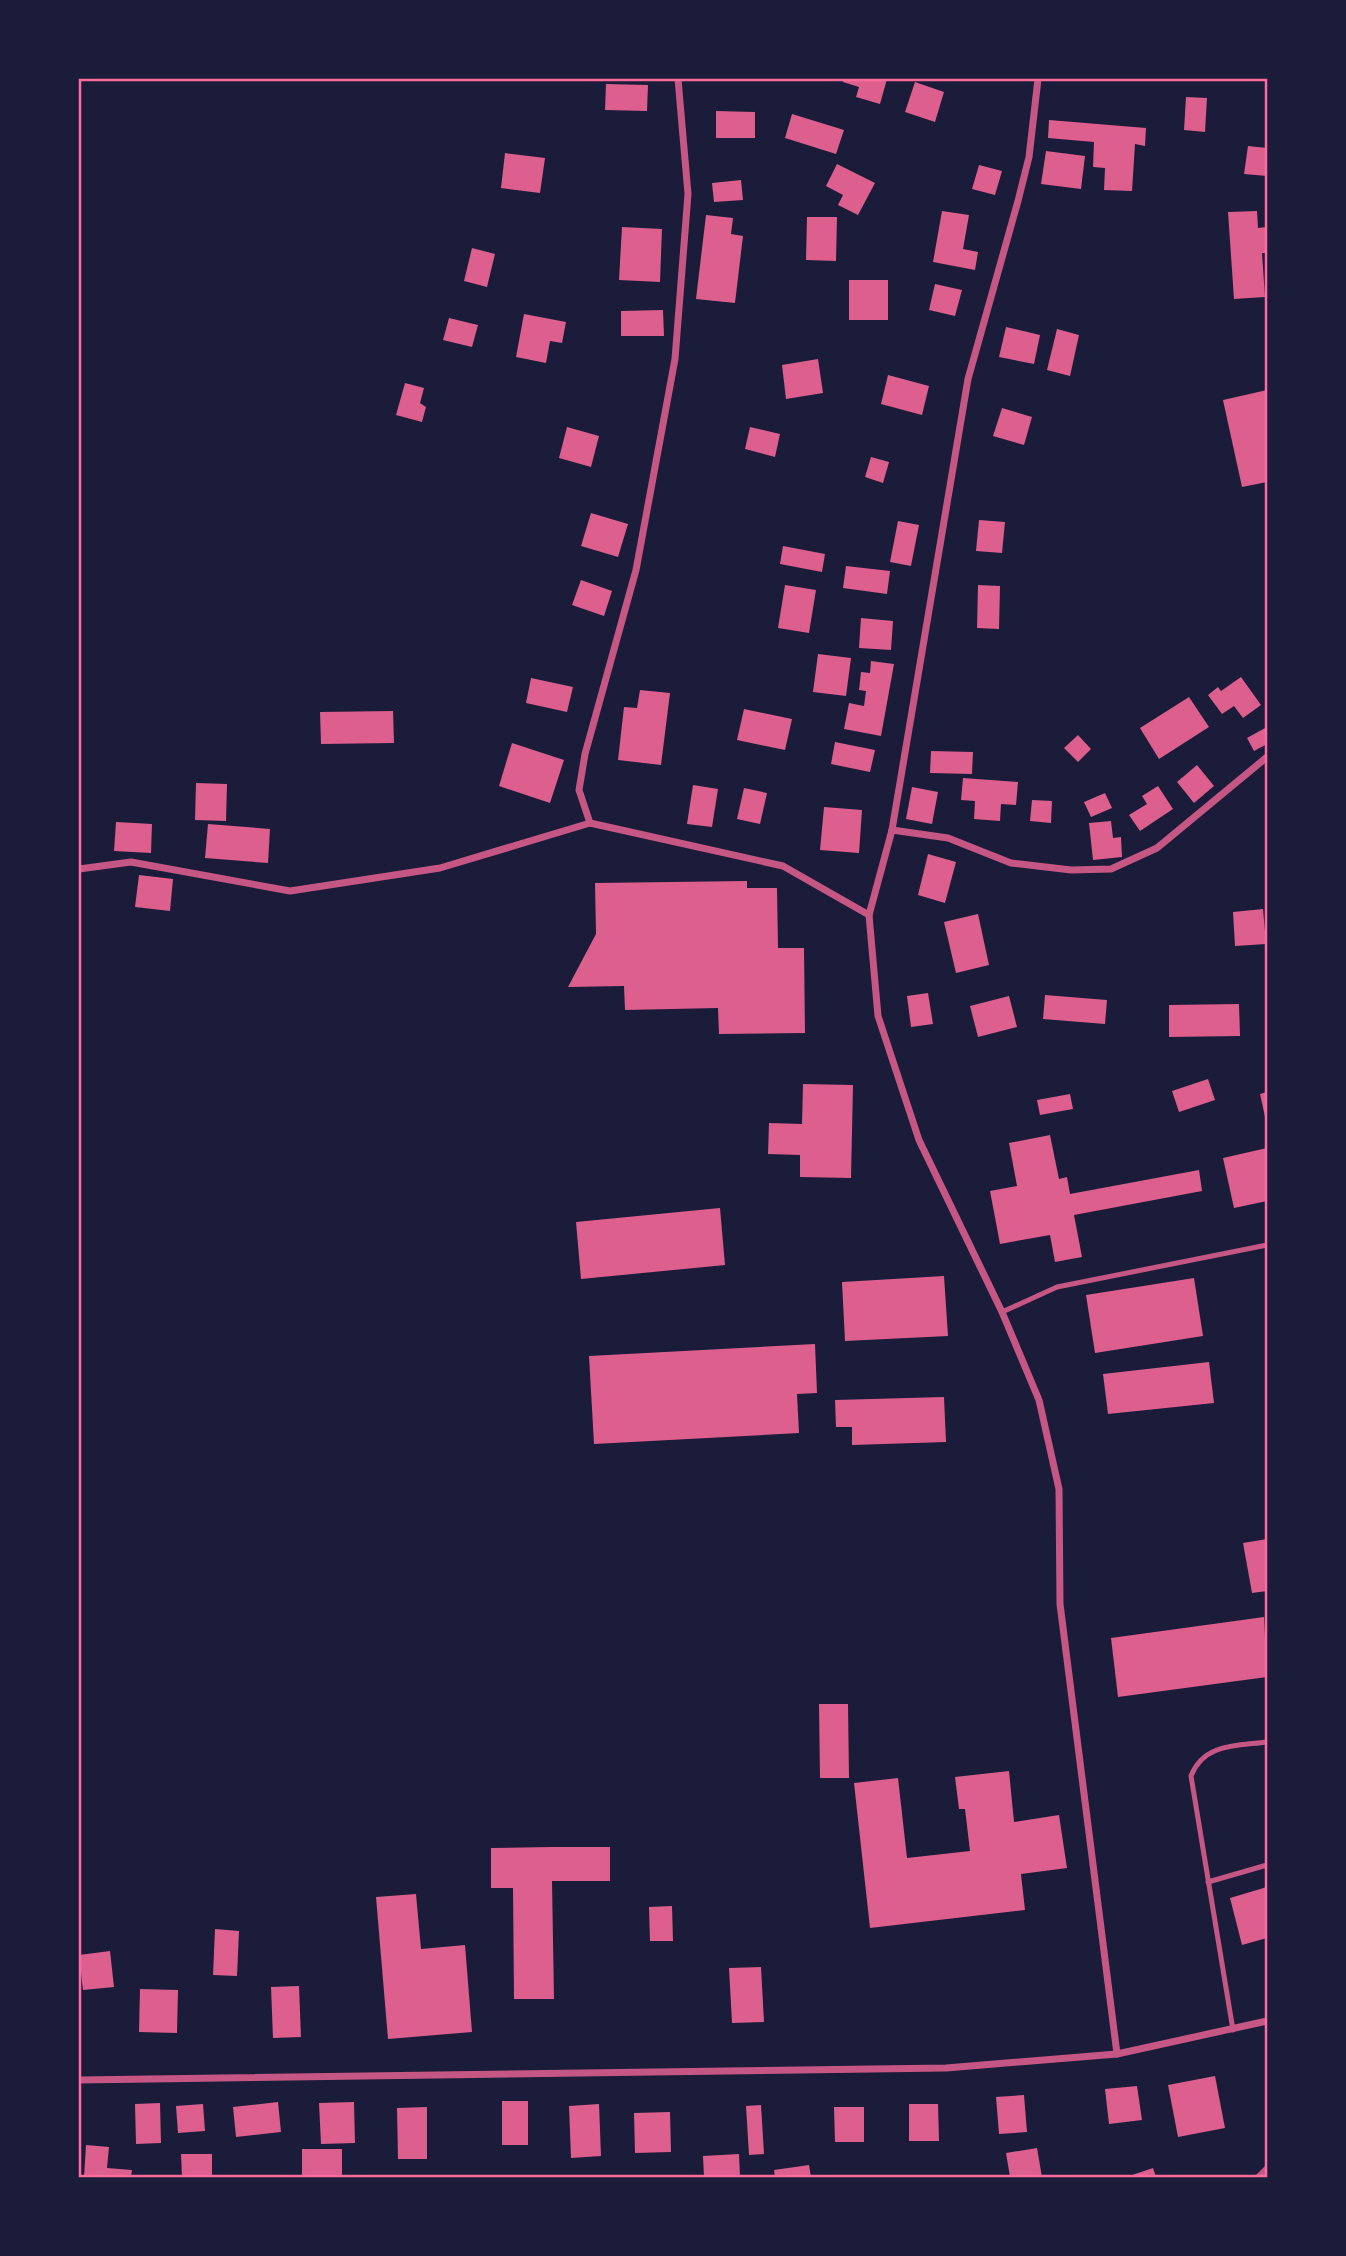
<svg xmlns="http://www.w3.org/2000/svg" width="1346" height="2256" viewBox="0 0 1346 2256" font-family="'Exo 2',sans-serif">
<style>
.building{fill:#dd5f8e}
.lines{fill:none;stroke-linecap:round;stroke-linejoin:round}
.service{stroke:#c65784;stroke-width:5}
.minor{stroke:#c65784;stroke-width:7}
.neatline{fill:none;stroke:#ff6b9d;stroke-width:2.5}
</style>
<rect width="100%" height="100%" fill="#1b1b3a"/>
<g class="building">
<polygon points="844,79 887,79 880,104 856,97 859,87 843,82"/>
<polygon points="915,82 944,92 935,122 905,112"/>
<polygon points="606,84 648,85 647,111 605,110"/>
<polygon points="1186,97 1207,98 1205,132 1184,130"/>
<polygon points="716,111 755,112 755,138 716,138"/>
<polygon points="792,114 844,130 836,154 785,138"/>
<polygon points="1049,120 1146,128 1145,146 1135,144 1132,191 1104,190 1105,168 1093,167 1094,142 1048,138"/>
<polygon points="1248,146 1267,148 1267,176 1244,174"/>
<polygon points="1046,151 1085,156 1081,189 1041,184"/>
<polygon points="505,153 545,158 540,193 501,188"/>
<polygon points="837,164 875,183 858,215 838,205 843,195 826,186"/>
<polygon points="979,165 1002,171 995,195 972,189"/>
<polygon points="741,180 743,200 714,202 712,183"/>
<polygon points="942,211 969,215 963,249 978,252 975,270 933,262"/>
<polygon points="1257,211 1258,228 1267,227 1267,253 1262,253 1265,297 1234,299 1228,212"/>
<polygon points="706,215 733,218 731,234 743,236 735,303 696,299"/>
<polygon points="807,217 837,217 836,261 806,260"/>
<polygon points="622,227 662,229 660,282 619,280"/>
<polygon points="472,248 495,254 487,287 464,281"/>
<rect x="849" y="280" width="39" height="40"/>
<polygon points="935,284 962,290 955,316 929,310"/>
<polygon points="663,310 664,336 621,336 621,311"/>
<polygon points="524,314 566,322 562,343 550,341 546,363 516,357"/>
<polygon points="449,318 478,325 472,347 443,340"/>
<polygon points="1006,327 1040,335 1034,364 999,357"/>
<polygon points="1057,329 1079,335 1070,376 1047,370"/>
<polygon points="818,359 823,393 786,399 782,365"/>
<polygon points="888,375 929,386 922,415 881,404"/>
<polygon points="405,383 424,388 420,403 426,407 422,422 396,415"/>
<polygon points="1267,390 1267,482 1242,487 1223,400"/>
<polygon points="1002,408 1032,417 1024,445 993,436"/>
<polygon points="567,427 599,436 591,467 559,458"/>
<polygon points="750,427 780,434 775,457 745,449"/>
<polygon points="871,457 889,462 883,483 865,477"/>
<polygon points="591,513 628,524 618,557 581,546"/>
<polygon points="979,520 1005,522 1002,553 976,551"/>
<polygon points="898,521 919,525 911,566 890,562"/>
<polygon points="783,546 825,554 822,572 780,564"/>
<polygon points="846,566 890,571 887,594 843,588"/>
<polygon points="581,580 612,591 604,616 572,605"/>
<polygon points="785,585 816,590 809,633 778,628"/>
<polygon points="978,585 1000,586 999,629 977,628"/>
<polygon points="861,618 893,621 891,650 859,648"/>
<polygon points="818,654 851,658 846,696 813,692"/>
<polygon points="871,661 894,664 881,736 844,729 849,703 864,706 866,691 859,690 861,672 870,673"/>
<polygon points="1241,677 1261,705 1243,718 1234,706 1222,714 1208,695 1218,687 1221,691"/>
<polygon points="531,678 573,687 567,712 526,703"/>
<polygon points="640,690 670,693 661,765 618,760 624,707 637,708"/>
<polygon points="1189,697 1209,727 1159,759 1140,728"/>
<polygon points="744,709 792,719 785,750 737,740"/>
<polygon points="393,711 394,743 321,744 320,712"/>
<polygon points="1267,727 1267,744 1254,751 1247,738"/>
<polygon points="1078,735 1091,749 1078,762 1064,748"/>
<polygon points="835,742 875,750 870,772 831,764"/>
<polygon points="512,743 564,760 550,803 499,786"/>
<polygon points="931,751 973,752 972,774 930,773"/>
<polygon points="1197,765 1214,786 1194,803 1177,782"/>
<polygon points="963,778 1018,782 1016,805 1001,804 1000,821 974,819 975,801 961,800"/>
<polygon points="196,783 227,784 226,821 195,820"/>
<polygon points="693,785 718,789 712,827 687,824"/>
<polygon points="1158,786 1173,809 1140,831 1129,815 1147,804 1142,796"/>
<polygon points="912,787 938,792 932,824 906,819"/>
<polygon points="744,788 767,793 760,824 737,819"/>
<polygon points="1105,793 1112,808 1091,817 1084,802"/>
<polygon points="1032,800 1052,801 1051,823 1030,821"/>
<polygon points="824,807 862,810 859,853 820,850"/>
<polygon points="1111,821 1113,838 1121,837 1122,857 1093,860 1089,823"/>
<polygon points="116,822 152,824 151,853 114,851"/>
<polygon points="208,824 270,829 268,863 205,858"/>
<polygon points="928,854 956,862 945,903 918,895"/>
<polygon points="139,875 173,879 170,911 135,907"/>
<polygon points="747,881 747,888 777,888 778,948 804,948 805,1033 719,1034 718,1008 625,1010 624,986 568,987 596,934 595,883"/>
<polygon points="1263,909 1266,944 1235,946 1233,912"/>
<polygon points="978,914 989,965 956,973 944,922"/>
<polygon points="928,993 933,1024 911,1027 907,996"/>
<polygon points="1045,995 1107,1000 1105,1024 1043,1019"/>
<polygon points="1009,996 1017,1027 978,1037 970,1006"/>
<polygon points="1239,1004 1240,1036 1169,1037 1169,1005"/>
<polygon points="1208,1079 1215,1100 1179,1112 1172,1091"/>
<polygon points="803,1084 853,1085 851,1178 800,1177 800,1155 768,1154 769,1123 802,1124"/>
<polygon points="1267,1092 1267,1121 1266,1121 1260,1094"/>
<polygon points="1070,1094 1073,1109 1040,1115 1037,1100"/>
<polygon points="1050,1135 1059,1179 1067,1177 1070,1194 1199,1170 1202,1191 1074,1215 1082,1257 1055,1262 1050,1235 1000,1244 990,1191 1017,1186 1009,1143"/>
<polygon points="1267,1148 1267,1201 1234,1208 1223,1158"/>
<polygon points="720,1208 725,1265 581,1279 576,1222"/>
<polygon points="944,1276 948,1336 845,1341 842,1282"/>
<polygon points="1194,1278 1203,1336 1095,1353 1086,1295"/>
<polygon points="815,1344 817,1393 797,1394 799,1433 594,1444 589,1356"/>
<polygon points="1209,1362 1214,1403 1108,1414 1103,1374"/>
<polygon points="944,1397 946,1442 852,1445 852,1427 836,1427 835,1400"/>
<polygon points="1267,1539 1267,1591 1252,1593 1243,1543"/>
<polygon points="1264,1617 1267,1677 1118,1697 1111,1638"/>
<polygon points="819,1704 848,1704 849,1778 820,1778"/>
<polygon points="1009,1771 1014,1822 1059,1815 1067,1868 1021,1874 1025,1910 870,1928 854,1783 898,1778 907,1858 970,1851 965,1809 959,1809 955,1777"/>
<polygon points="552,1847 610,1847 610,1881 552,1881 554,1999 514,1999 513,1888 491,1888 491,1848"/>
<polygon points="1267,1887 1267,1938 1242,1945 1230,1898"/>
<polygon points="416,1894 421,1949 465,1945 472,2032 388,2039 376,1897"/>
<polygon points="672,1906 673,1941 650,1941 649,1907"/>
<polygon points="215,1929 239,1931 237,1976 213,1975"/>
<polygon points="110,1951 114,1987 83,1990 79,1955"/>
<polygon points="761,1967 764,2022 732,2023 729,1968"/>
<polygon points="299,1986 301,2037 273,2038 271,1987"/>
<polygon points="140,1989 178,1990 177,2033 139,2032"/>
<polygon points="1215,2076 1225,2128 1178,2137 1168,2085"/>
<polygon points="1137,2086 1142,2120 1109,2124 1105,2089"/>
<polygon points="1024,2095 1027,2132 999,2134 996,2097"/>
<rect x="502" y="2101" width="26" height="44"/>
<polygon points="278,2102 281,2132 236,2137 233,2107"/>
<polygon points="354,2102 355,2143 321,2144 319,2103"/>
<polygon points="160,2103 161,2143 136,2144 135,2104"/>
<polygon points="203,2104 205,2131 178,2133 176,2106"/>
<polygon points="599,2104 601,2156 571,2158 569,2106"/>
<polygon points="909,2104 938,2104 939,2141 909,2141"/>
<polygon points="761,2105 764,2154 749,2155 746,2106"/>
<polygon points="427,2107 427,2159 398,2159 397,2108"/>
<polygon points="834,2107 864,2107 864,2142 835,2142"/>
<polygon points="670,2112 671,2152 635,2153 634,2113"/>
<polygon points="86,2145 109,2147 107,2168 132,2170 131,2177 84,2177"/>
<polygon points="1037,2148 1042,2177 1010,2177 1006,2153"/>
<polygon points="302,2149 342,2149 342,2177 302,2176"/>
<polygon points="181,2154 212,2154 212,2177 182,2177"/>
<polygon points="739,2154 740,2177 704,2177 703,2156"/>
<polygon points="809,2165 811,2177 775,2177 774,2170"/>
<polygon points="1153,2168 1156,2177 1126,2177"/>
</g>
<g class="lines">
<g class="service">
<polyline points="1002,1312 1057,1287 1267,1245"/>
<polyline points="1208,1882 1267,1865"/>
<path d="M 1233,2030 L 1191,1776 C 1204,1743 1237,1746 1267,1742"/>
</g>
<g class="minor">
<polyline points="678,79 688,194 675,359 636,570 585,754 579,790 590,823 783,866 869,915"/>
<polyline points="1038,79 1029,157 1018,201 968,379 892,830 869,915 878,1016 919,1140 1002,1312 1039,1400 1059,1489 1060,1604 1117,2054"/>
<polyline points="892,830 948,838 1011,863 1071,870 1111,869 1157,848 1267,757"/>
<polyline points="79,869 131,862 290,891 440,868 590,823"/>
<polyline points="79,2080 946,2068 1117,2054 1267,2021"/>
<polyline points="1259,2177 1267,2169"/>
</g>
</g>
<rect width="1346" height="2256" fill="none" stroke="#1b1b3a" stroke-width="161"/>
<rect x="80" y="80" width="1186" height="2096" class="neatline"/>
</svg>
